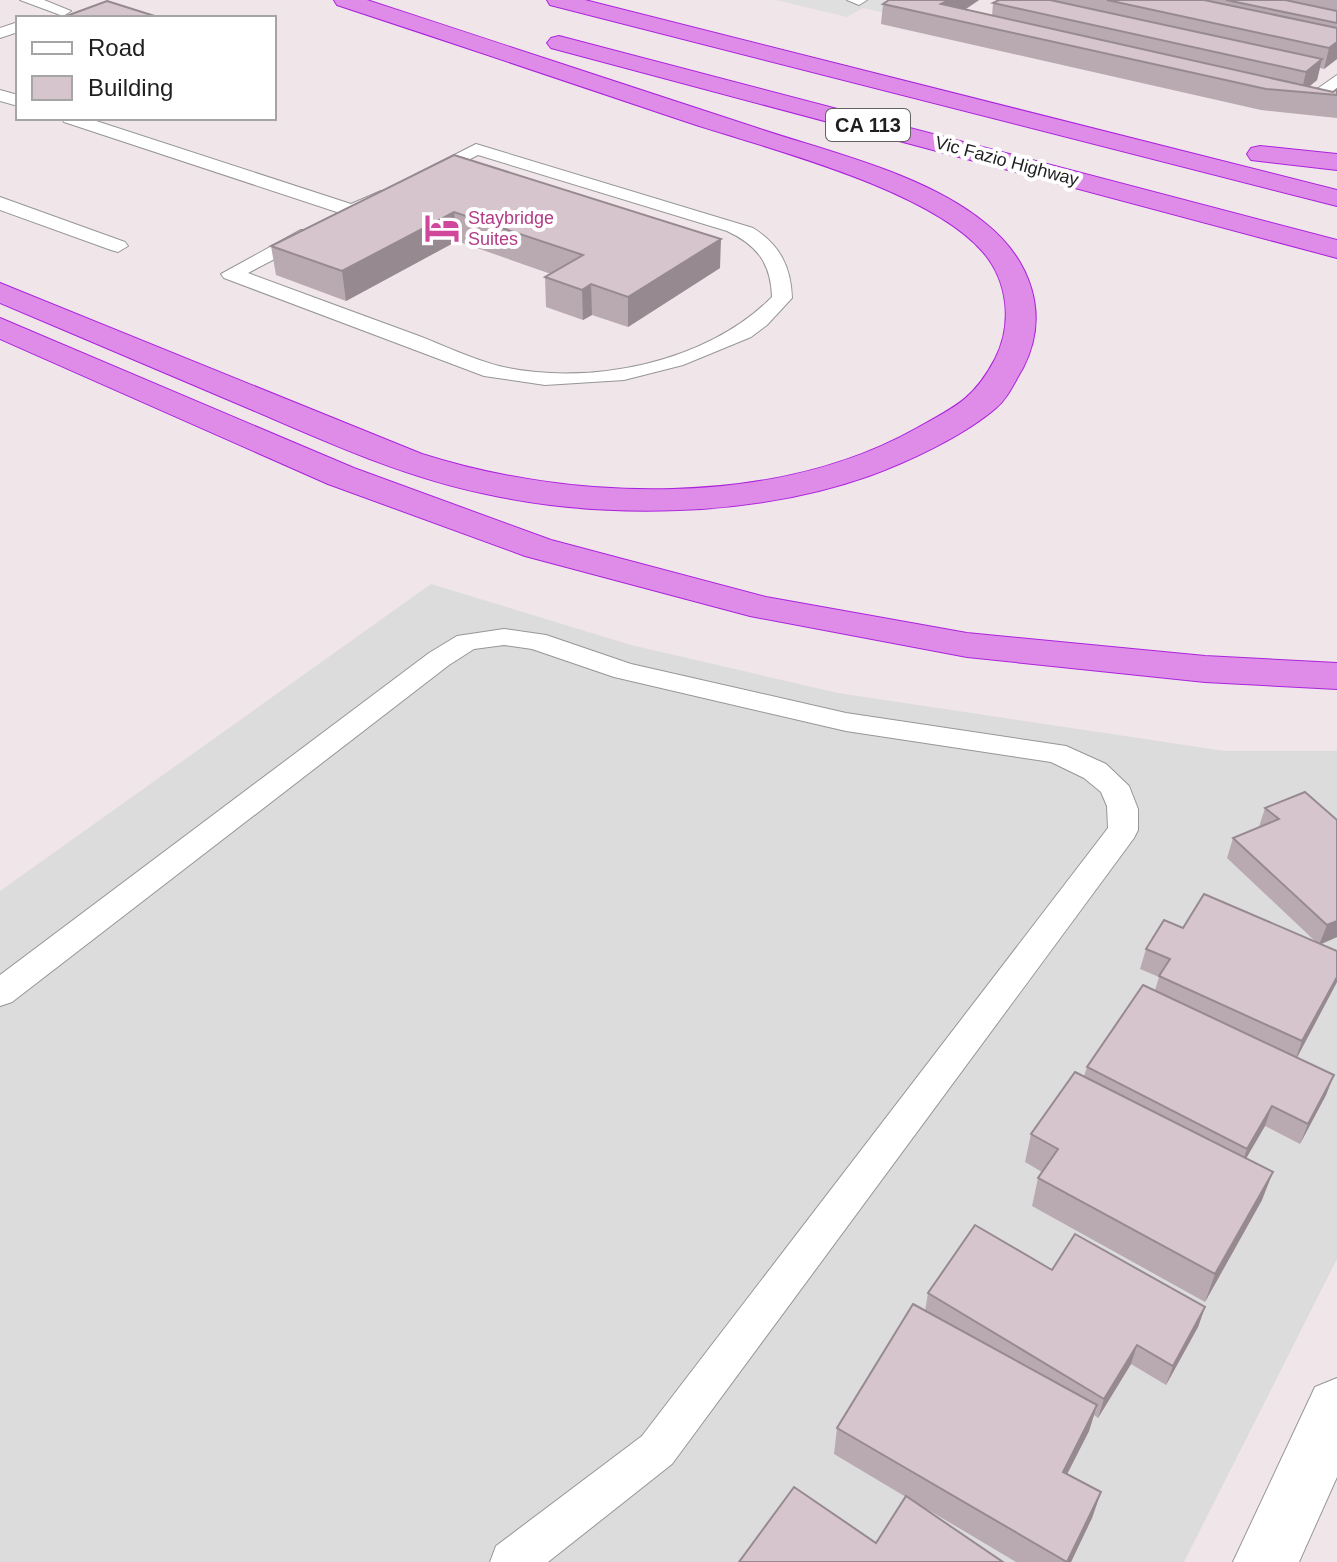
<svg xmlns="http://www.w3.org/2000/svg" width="1337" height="1562" viewBox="0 0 1337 1562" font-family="Helvetica,sans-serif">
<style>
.residential{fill:#dddcdd}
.parking{fill:#dfdfdf}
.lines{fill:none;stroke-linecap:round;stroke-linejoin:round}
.lane-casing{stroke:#969696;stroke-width:2}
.street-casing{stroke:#969696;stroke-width:2}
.highway-casing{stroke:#ab23dd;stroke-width:2}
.lane{fill:#fff;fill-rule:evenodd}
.street{fill:#fff;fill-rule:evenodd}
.highway{fill:#de8ce8;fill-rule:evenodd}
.wall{fill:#b9a9b1}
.shaded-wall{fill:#968a90}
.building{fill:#d7c5ce;stroke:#968a90;stroke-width:2}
.labels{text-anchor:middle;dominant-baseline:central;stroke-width:8;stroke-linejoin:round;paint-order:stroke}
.far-street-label{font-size:18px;fill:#1f1f1f;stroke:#fff}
.far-hotel-label{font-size:18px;fill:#b23c85;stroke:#fff;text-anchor:start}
.shield{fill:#fff;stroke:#626262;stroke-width:2}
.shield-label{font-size:20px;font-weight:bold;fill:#1f1f1f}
</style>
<rect width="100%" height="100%" fill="#f0e5e8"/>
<polygon class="residential" points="431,584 631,645 838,693 1225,751 1337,751 1337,1259 1184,1562 0,1562 0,891"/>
<polygon class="parking" points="776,0 909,0 889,14 863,8 847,17"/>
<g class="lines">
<g class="lane-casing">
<g id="lane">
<polygon points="20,0 44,0 71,11 63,16"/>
<polygon points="847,0 867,0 859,5"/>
<polygon points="18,22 18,32 0,38 0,28"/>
<polygon points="1337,75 1337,89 1319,104 1290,100 1282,95 1290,90 1310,94"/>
<polygon points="0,90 18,95 18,106 0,101"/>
<polygon points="61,118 87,118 351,204 381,191 390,197 352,217 64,122"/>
<path d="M 476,144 L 753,228 C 780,245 791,267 792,298 L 767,325 L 751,337 L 683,365 L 624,380 L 545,385 L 484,376 L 224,278 L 221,274 L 301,230 L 315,230 L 318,234 L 315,238 L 248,273 C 305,294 362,315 419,336 C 445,346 472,359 499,366 C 588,387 707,363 772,297 C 771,263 757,245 727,231 L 478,155 L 431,179 L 417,179 L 415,175 Z"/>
<polygon points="0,197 125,242 128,246 118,252 111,250 0,210"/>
<polygon points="504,629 546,635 631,664 846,713 1066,746 1106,764 1129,786 1138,809 1138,830 1134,838 672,1464 548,1562 490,1562 496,1546 642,1436 1108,828 1107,806 1101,792 1084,778 1051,762 846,731 614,677 532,649 504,645 474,649 449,665 12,1002 0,1006 0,975 429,653 457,636"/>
</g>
</g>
<g class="street-casing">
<polygon id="street" points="1337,1378 1337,1477 1299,1562 1233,1562 1315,1387"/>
</g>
<g class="highway-casing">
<g id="highway">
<path d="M 334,0 L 367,0 C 496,42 625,85 754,127 C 828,152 924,173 985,223 C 1030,259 1051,314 1023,368 C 1015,381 1008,398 996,408 C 965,435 908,462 869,476 C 753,517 605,520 486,494 C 403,477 327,442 250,409 C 166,373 83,338 0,303 L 0,283 L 422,454 C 573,502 775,508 917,428 C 955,407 974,399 995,359 C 1013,324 1008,281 983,252 C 928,188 765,148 684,121 C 568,82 453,43 337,5 Z"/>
<polygon points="547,0 585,0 1337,190 1337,206 550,5"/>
<polygon points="559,36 1337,240 1337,258 551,48 547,43 551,38"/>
<polygon points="1260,146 1337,154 1337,170 1251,160 1247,154 1251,148"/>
<polygon points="0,318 354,468 551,540 766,597 967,633 1205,656 1337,663 1337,689 1205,682 967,657 750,616 525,556 328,484 0,339"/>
</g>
</g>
<use href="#lane" class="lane"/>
<use href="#street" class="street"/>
<use href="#highway" class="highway"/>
</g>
<g class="wall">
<polygon points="889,0 979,0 965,10 992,16 993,3 999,0 1337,0 1337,59 1324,69 1320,68 1317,80 1309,87 1333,92 1337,89 1337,118 1261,110 881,24 883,4"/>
<polygon points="454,155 720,268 628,327 592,315 583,320 546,307 545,277 551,274 457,241 346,301 276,275 271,246"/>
<polygon points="1305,792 1337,937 1321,944 1337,982 1297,1058 1334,1075 1326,1095 1300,1144 1265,1126 1246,1158 1262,1200 1205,1302 1032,1206 1038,1178 1042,1172 1025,1162 1031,1134 1084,1076 1087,1067 1155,990 1159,977 1140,969 1146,949 1183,928 1316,942 1227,858 1233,838 1259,827 1265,808"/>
<polygon points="1052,1270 1205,1307 1198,1327 1166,1385 1131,1364 1098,1418 1094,1415 1089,1431 1067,1474 1101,1492 1092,1518 1071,1562 1016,1562 910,1499 876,1543 906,1497 834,1454 837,1428 925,1311 928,1293"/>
</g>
<g class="shaded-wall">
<polygon points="949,0 979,0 950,19 941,4"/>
<polygon points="1337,42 1337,59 1324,69 1329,48"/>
<polygon points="1322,59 1317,80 1301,93 1306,72"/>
<polygon points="454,212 457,241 346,301 342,271"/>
<polygon points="721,239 720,268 628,327 628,297"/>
<polygon points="591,284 592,315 583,320 582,290"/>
<polygon points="1337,921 1337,937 1319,945 1327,925"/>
<polygon points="1337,977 1337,982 1295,1061 1302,1041"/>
<polygon points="1334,1075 1326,1095 1300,1144 1308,1124"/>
<polygon points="1272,1106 1265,1126 1240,1169 1247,1149"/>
<polygon points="1273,1172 1262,1200 1205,1302 1215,1274"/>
<polygon points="1205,1307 1198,1327 1166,1385 1173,1366"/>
<polygon points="1137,1345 1131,1364 1098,1418 1104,1399"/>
<polygon points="1097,1405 1089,1431 1055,1498 1063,1472"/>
<polygon points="1101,1492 1092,1518 1071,1562 1067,1562"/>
</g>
<g class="building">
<polygon points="889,0 949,0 941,4 1333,92 1337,89 1337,95 1266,89 883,4"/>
<polygon points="999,0 1050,0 1322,59 1306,72 993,3"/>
<polygon points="1107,0 1204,0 1337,28 1337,42 1329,48"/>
<polygon points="1226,0 1285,0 1337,11 1337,23"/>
<polygon points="107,1 161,18 61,18"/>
<polygon points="454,155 721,239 628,297 591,284 582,290 545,277 583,255 454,212 342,271 271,246"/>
<polygon points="1305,792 1337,820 1337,921 1327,925 1233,838 1279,819 1265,808"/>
<polygon points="1204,894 1337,951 1337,977 1302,1041 1159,976 1170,959 1146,949 1164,920 1183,928"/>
<polygon points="1143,985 1334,1075 1308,1124 1272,1106 1247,1149 1087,1067"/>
<polygon points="1075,1072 1273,1172 1215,1274 1038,1178 1058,1149 1031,1134"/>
<polygon points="975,1225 1052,1270 1075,1234 1205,1307 1173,1366 1137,1345 1104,1399 928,1293"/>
<polygon points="913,1304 1097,1405 1063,1472 1101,1492 1067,1562 837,1428"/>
<polygon points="794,1487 876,1543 906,1496 1003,1562 739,1562"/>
</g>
<defs>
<g id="hotel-bare" transform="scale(2.76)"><path d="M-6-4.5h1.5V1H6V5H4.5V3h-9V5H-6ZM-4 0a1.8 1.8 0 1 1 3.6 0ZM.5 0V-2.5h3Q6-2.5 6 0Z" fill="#d1479c" stroke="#fff" stroke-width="2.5" paint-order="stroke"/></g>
</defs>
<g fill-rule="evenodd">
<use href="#hotel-bare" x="442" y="228"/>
</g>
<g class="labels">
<g class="far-street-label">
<text transform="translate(1007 161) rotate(15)">Vic Fazio Highway</text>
</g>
<g class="far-hotel-label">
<text x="468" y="218">Staybridge<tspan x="468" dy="21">Suites</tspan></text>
</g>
<rect class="shield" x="826" y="109" width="84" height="32" rx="6"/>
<g class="shield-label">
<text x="868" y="125">CA 113</text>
</g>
</g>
<rect x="16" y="16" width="260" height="104" fill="#ffffff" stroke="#a5a5a5" stroke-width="2"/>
<rect x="32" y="42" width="40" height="12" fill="#ffffff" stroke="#a5a5a5" stroke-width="2"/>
<text x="88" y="56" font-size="24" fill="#1f1f1f">Road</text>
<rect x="32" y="76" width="40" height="24" fill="#d7c5ce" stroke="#a5a5a5" stroke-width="2"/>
<text x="88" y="96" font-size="24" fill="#1f1f1f">Building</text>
</svg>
